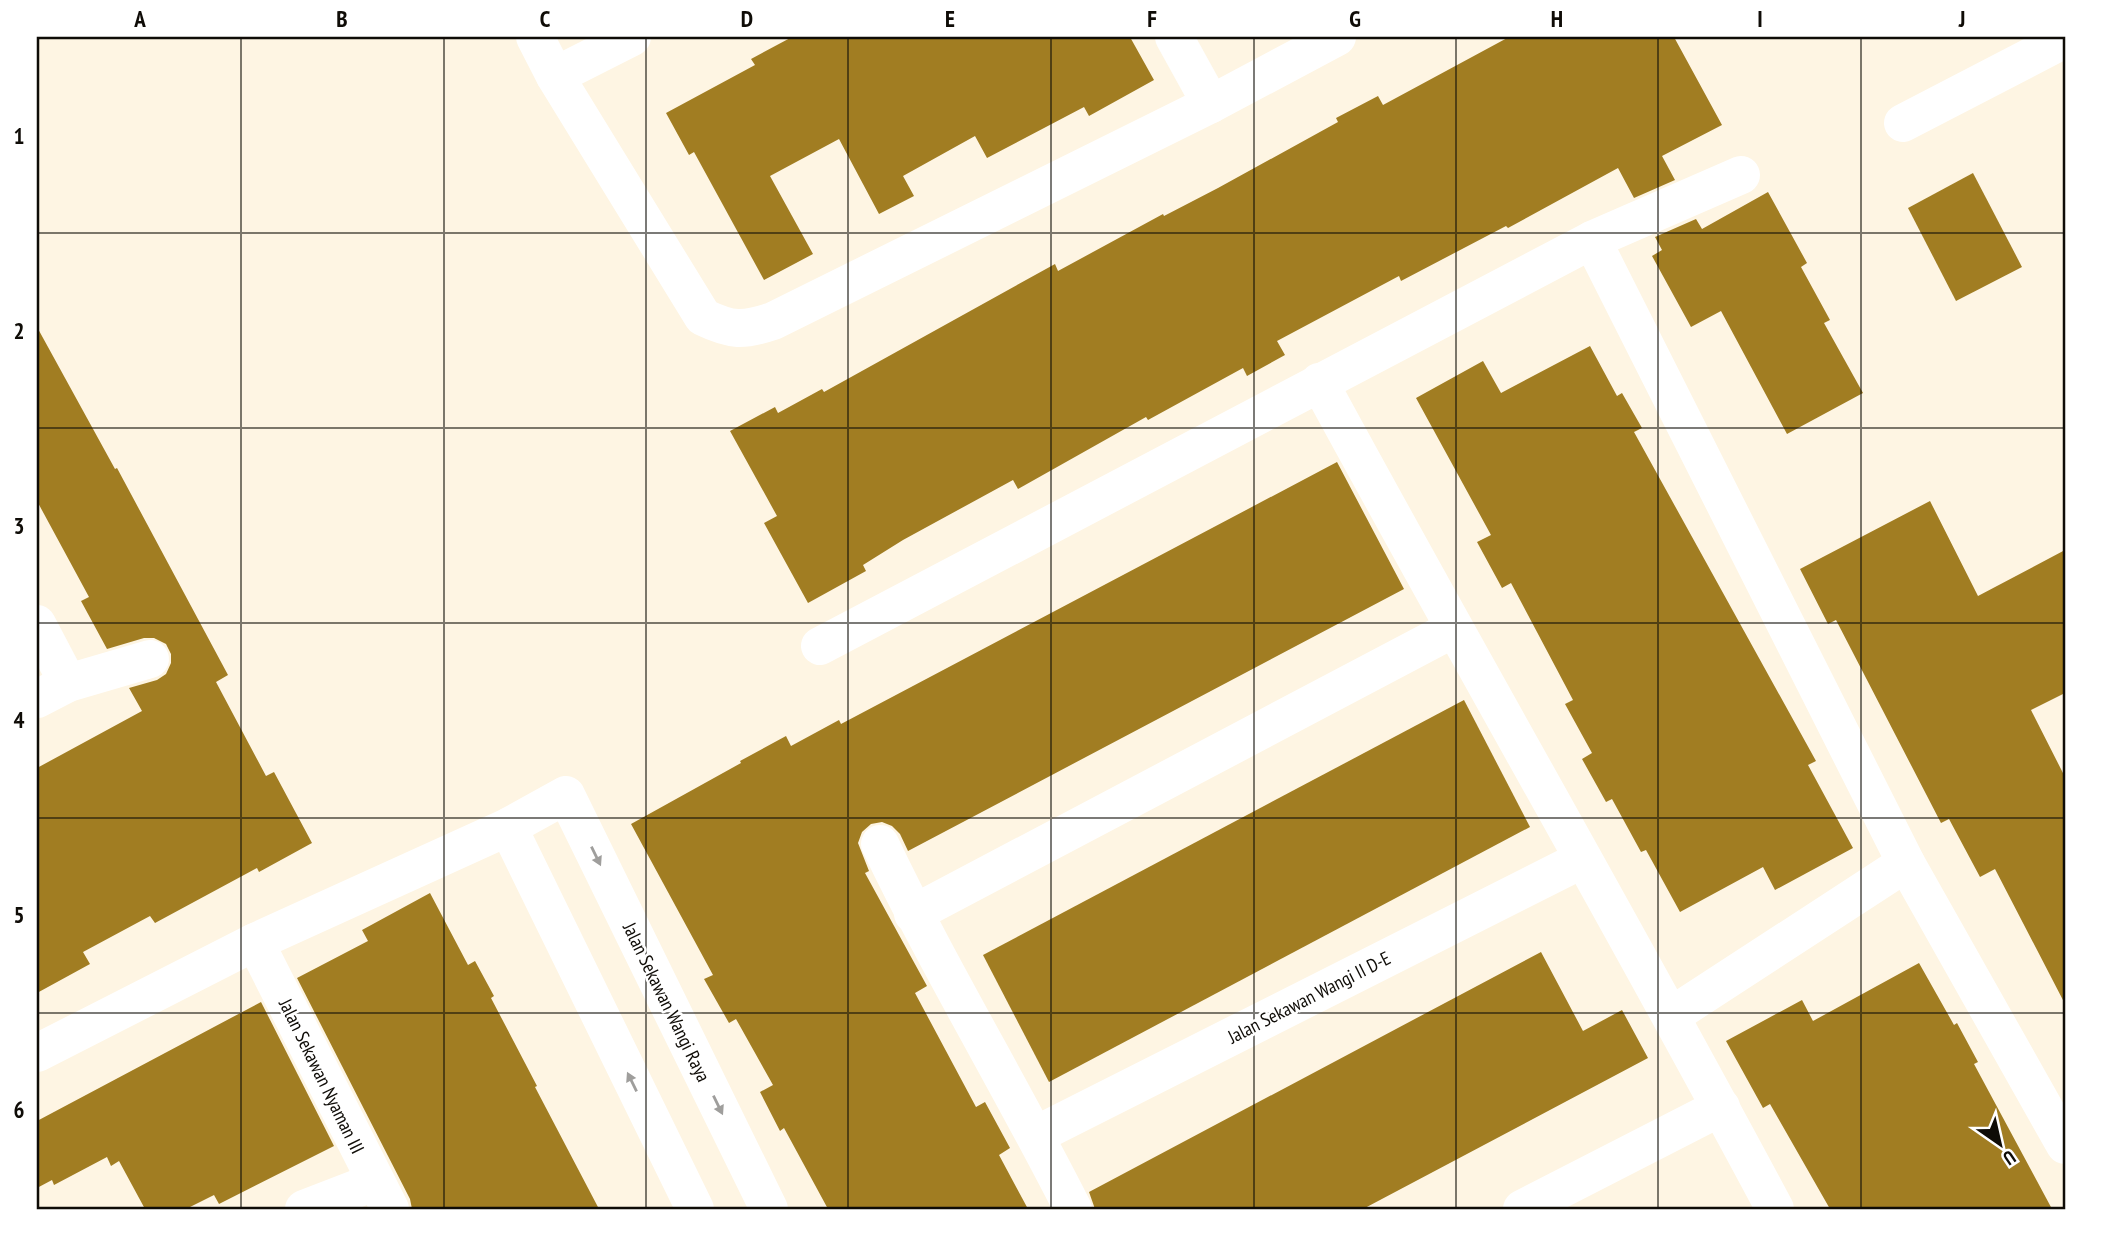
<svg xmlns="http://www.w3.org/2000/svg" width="2102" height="1246" viewBox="0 0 2102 1246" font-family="'PT Sans Narrow',sans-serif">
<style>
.building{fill:#a17d22}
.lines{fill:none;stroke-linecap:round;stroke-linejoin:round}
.minor{stroke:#fff;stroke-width:38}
.oneway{fill:#9f9e9c}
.grid{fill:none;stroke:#0f0c07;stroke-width:2;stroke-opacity:0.55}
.labels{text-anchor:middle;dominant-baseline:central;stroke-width:5;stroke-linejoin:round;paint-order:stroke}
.street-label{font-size:19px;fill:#0f0c07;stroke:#fff}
.neatline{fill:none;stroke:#0f0c07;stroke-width:2.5}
.grid-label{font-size:23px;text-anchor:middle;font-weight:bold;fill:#0f0c07}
</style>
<rect width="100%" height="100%" fill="#fef5e3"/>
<g class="building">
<polygon points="792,37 1130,37 1154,80 1089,116 1084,107 987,158 975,136 903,176 914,196 879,214 839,139 770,176 813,254 764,280 694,152 689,155 666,113 755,65 751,59"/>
<polygon points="1509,37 1674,37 1722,125 1662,156 1675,180 1634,198 1618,168 1508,228 1506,226 1401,281 1399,276 1277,341 1285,355 1247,376 1243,368 1148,420 1146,417 1018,489 1013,480 903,540 863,565 866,571 808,603 764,523 777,516 730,431 775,407 778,413 822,389 824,392 1055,264 1058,271 1163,214 1164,216 1218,188 1338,122 1336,118 1378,96 1383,105"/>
<polygon points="1973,173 2022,267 1956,301 1908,208"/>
<polygon points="1768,192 1807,263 1801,267 1830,320 1824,323 1863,393 1787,434 1721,311 1691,327 1652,256 1662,250 1655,237 1696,219 1702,229"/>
<polygon points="37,327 115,469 117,468 228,675 216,682 266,776 274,772 312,843 259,872 257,868 155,923 150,916 83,952 90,964 37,993 37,768 142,711 129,688 157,680 166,674 171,663 171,654 166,644 154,638 144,638 107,649 81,601 89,597 37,501"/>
<polygon points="1590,346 1617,396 1622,393 1642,428 1634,432 1816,761 1808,765 1853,848 1775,890 1763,867 1680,912 1646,850 1641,852 1612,799 1606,802 1582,759 1592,753 1565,704 1573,700 1511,583 1502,588 1477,542 1491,535 1416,398 1483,361 1501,393"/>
<polygon points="1337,462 1404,589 908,851 900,834 892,826 882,822 871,824 862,832 858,843 869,871 865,873 927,986 915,993 976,1107 985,1102 1010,1148 999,1155 1028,1209 828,1209 784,1128 780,1131 760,1092 773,1085 736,1019 729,1023 704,979 713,975 631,824 741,763 740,761 786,736 791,746 839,720 841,724"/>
<polygon points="1930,501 1978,596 2065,550 2065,693 2031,710 2065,777 2065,1004 1995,869 1980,877 1949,819 1941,823 1836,620 1828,624 1800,569"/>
<polygon points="1464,700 1530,827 1049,1082 983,955"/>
<polygon points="430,893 468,965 475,961 494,996 491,998 537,1086 535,1087 599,1209 412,1209 410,1199 297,978 368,941 362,930"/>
<polygon points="1541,952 1583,1031 1622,1010 1648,1058 1363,1209 1095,1209 1089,1192"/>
<polygon points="1919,963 1954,1025 1957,1023 1978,1062 1974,1064 2052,1209 1830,1209 1770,1104 1763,1108 1726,1041 1802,1000 1813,1021"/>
<polygon points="261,1002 334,1146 219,1204 214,1195 186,1209 145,1209 119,1161 111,1166 107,1157 54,1185 52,1180 37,1188 37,1121"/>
</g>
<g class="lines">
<g class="minor">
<path d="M 535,37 L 555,76 L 703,317 C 732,331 743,331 773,321 L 1211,104 L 1337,37"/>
<polyline points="1174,37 1211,104"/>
<polyline points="555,76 632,37"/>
<polyline points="1903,123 2065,39"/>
<polyline points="1592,240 1906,863 2065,1145"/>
<path d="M 1319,382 C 1469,659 1627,931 1775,1209"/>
<polyline points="37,624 68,683"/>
<polyline points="820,646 1592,240 1741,175"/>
<polyline points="37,699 68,683 150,659"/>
<polyline points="508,827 695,1209"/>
<path d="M 880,844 C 939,968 1011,1086 1073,1209"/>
<polyline points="913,914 1453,629"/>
<polyline points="255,942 390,1209"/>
<polyline points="1671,1016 1906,863"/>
<polyline points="37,1053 255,942 508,827 566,795 769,1209"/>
<polyline points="1036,1135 1583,859"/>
<polyline points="304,1209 374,1182"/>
<polyline points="1522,1209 1721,1107"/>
</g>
</g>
<defs><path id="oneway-solid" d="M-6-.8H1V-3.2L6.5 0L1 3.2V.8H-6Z" transform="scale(1.75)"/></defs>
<g class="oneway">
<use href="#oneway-solid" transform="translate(596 856) rotate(64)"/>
<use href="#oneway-solid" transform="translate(632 1082) rotate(-116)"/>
<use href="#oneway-solid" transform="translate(718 1105) rotate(64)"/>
</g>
<path class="grid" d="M 241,37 L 241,1209M 444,37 L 444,1209M 646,37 L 646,1209M 848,37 L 848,1209M 1051,37 L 1051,1209M 1254,37 L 1254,1209M 1456,37 L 1456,1209M 1658,37 L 1658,1209M 1861,37 L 1861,1209M 37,233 L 2065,233M 37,428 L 2065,428M 37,623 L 2065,623M 37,818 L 2065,818M 37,1013 L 2065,1013"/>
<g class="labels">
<g class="street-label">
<text transform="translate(1309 997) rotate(-27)">Jalan Sekawan Wangi II D-E</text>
<text transform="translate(667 1002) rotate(64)">Jalan Sekawan Wangi Raya</text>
<text transform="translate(322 1076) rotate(64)">Jalan Sekawan Nyaman III</text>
</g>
</g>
<rect width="2102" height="1246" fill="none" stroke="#ffffff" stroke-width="77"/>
<g transform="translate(2000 1144) rotate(146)" stroke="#ffffff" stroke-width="5" paint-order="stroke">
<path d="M0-5L12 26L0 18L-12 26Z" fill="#0f0c07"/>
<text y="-10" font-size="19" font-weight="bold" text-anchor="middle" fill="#0f0c07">U</text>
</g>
<rect x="38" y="38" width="2026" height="1170" class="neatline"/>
<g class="grid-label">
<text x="140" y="27">A</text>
<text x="342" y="27">B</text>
<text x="545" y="27">C</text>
<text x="747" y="27">D</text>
<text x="950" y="27">E</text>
<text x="1152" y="27">F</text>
<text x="1355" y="27">G</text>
<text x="1557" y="27">H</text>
<text x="1760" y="27">I</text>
<text x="1962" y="27">J</text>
<text x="19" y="144">1</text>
<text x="19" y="339">2</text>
<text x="19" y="534">3</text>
<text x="19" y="728">4</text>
<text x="19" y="923">5</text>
<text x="19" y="1118">6</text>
</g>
</svg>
